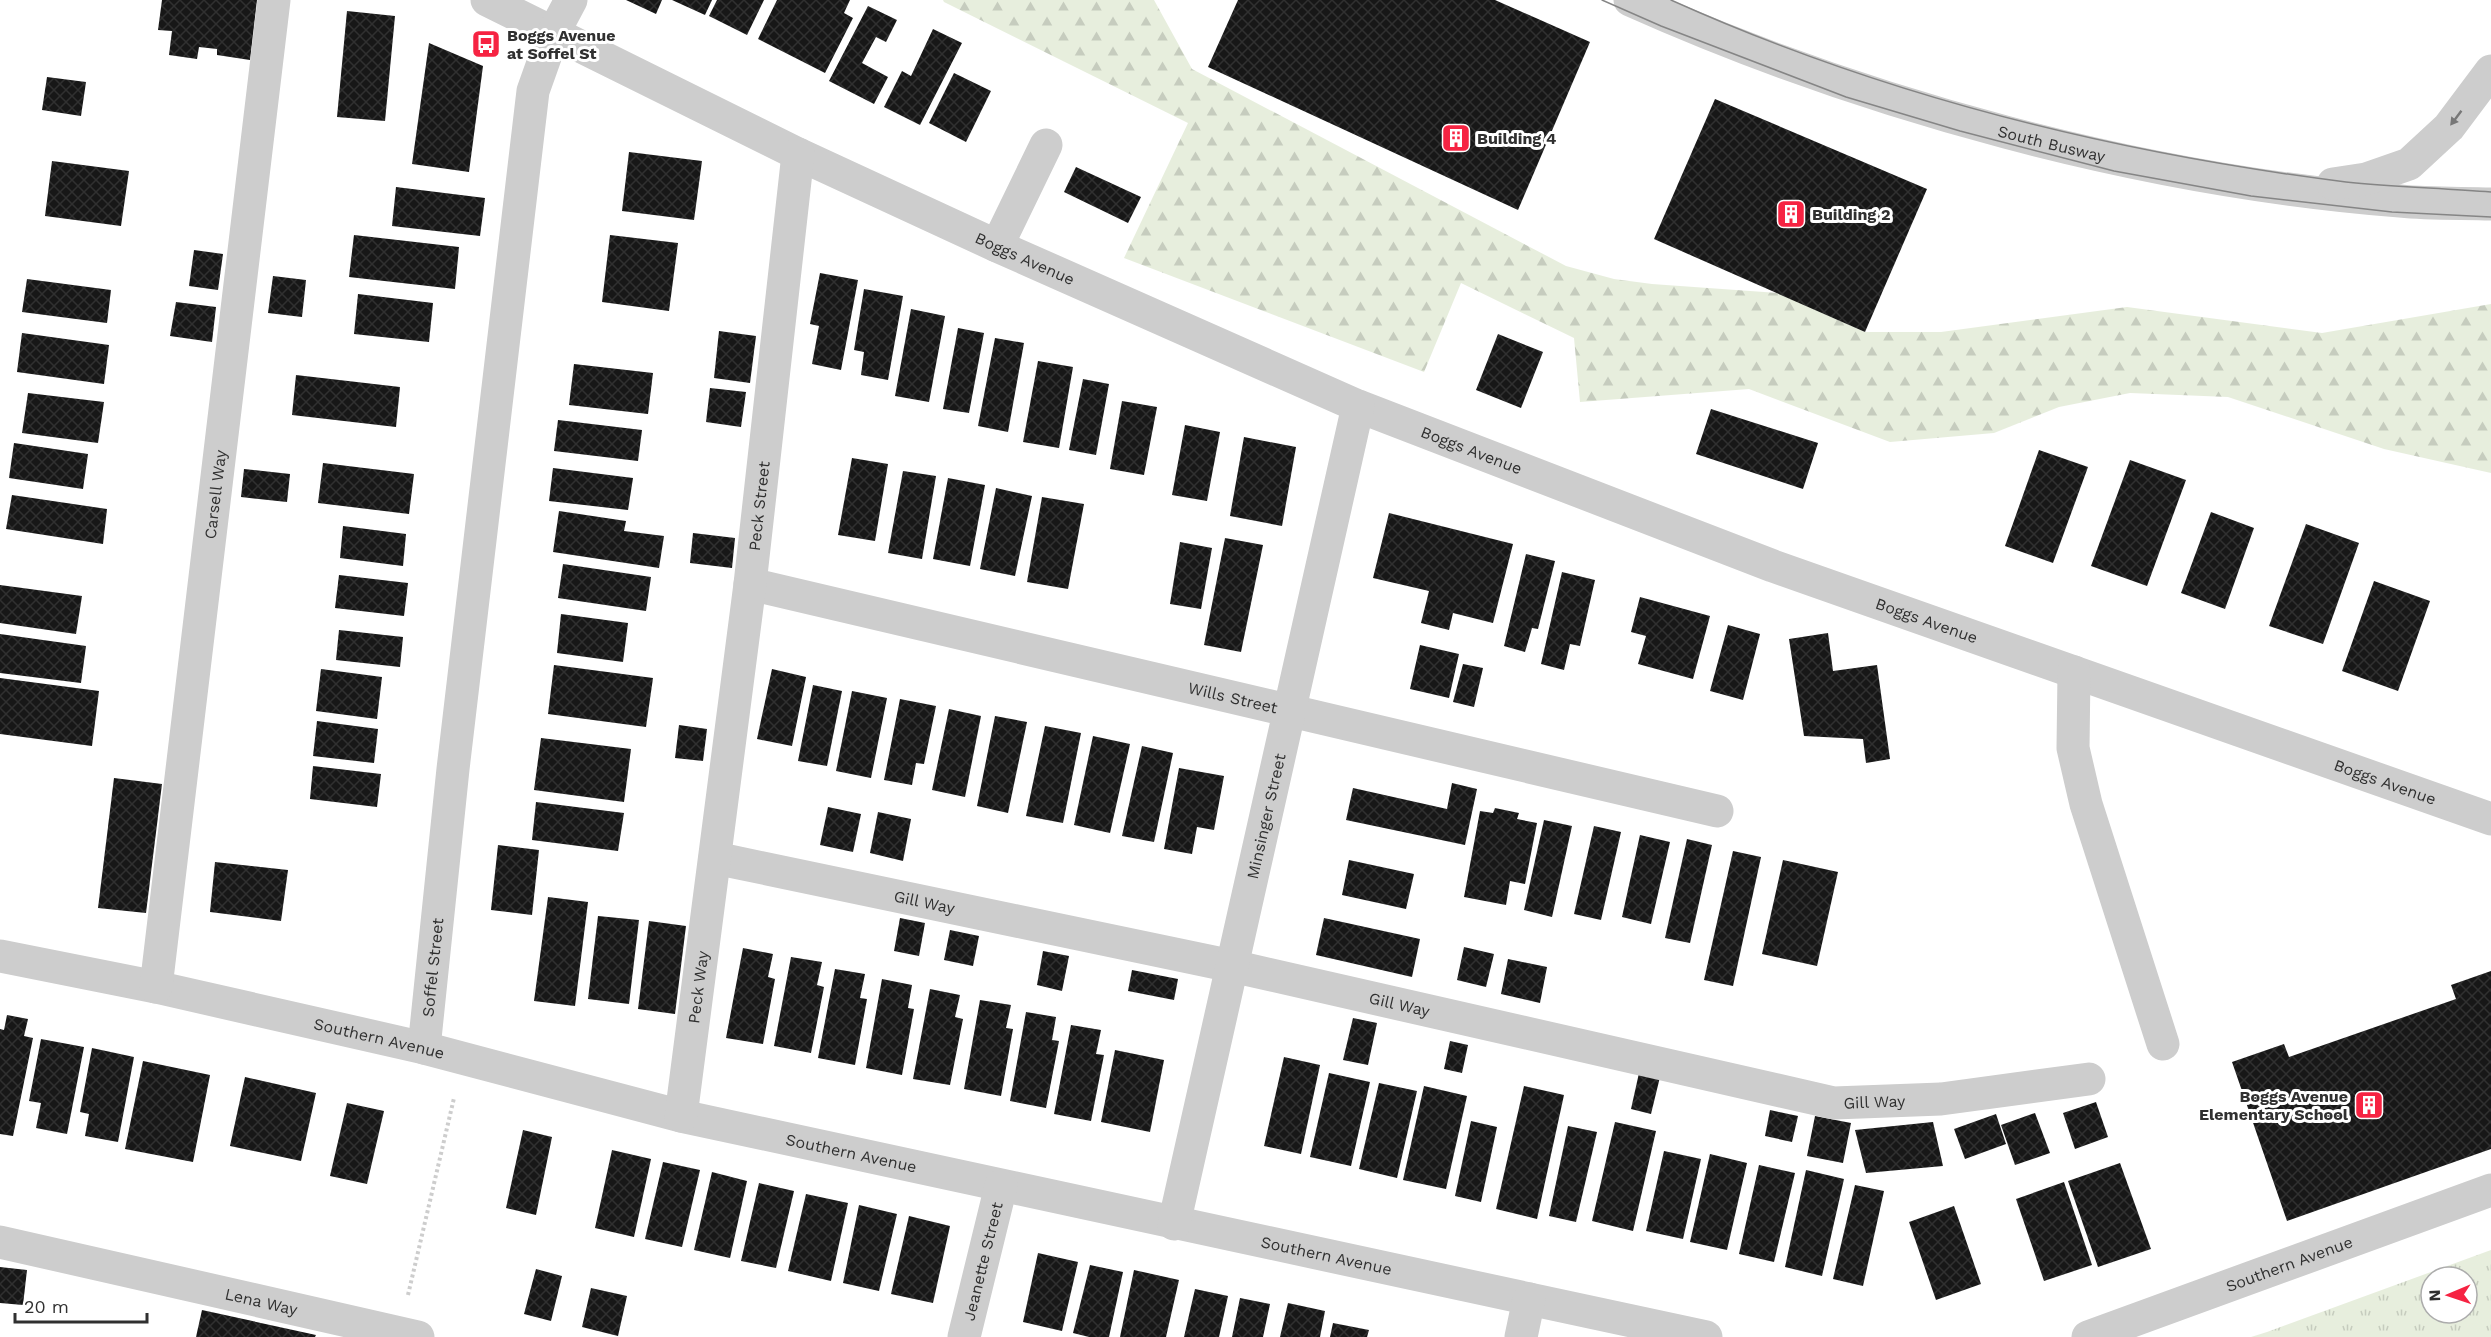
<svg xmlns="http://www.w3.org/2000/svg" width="2491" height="1337" viewBox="0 0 2491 1337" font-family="'Work Sans',sans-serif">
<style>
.forest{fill:url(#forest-firs)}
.park{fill:url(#park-tufts);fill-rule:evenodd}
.building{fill:url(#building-cross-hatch)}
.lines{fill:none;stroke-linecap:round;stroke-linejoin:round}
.path{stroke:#cdcdcd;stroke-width:4;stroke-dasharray:3 3;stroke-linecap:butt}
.minor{stroke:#cdcdcd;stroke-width:33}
.tram{stroke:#858585;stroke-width:1.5}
.oneway{fill:#777}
.labels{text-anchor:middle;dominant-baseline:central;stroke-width:6;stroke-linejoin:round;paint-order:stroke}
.poi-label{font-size:16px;font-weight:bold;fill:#303030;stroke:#fff;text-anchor:start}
.street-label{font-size:16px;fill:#303030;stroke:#fff}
</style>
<defs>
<pattern id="forest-firs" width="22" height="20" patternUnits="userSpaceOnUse" patternTransform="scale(1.5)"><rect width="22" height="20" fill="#e7eedd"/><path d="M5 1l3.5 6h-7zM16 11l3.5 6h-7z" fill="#c6ccbe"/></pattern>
<pattern id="park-tufts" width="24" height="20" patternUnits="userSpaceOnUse" patternTransform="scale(1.5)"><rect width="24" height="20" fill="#e7eedd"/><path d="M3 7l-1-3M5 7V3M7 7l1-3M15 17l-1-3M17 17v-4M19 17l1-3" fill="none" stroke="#c6ccbe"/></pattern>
<pattern id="building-cross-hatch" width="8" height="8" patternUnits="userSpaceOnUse" patternTransform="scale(1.5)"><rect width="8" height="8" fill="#171717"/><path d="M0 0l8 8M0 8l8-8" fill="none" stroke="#303030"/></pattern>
</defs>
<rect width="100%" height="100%" fill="#fff"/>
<polygon class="forest" points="943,0 1154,0 1192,69 1566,266 1614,279 1652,284 1778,293 1865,332 1941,332 2127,307 2322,333 2491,304 2491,473 2384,449 2228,397 2130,393 2059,407 1994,433 1890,442 1749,389 1580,402 1574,338 1461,283 1424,372 1124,258 1188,123 944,2"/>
<path class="park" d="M 2491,1250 L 2491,1337 L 2251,1337 L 2267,1332 ZM 2431,1277 L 2467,1277 L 2467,1313 L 2431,1313 Z"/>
<g class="building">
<polygon points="162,0 257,0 250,60 217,55 217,49 199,47 197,59 169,55 172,31 158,30"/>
<polygon points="626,0 662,0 656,14"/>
<polygon points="672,0 712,0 705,15"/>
<polygon points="717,0 764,0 747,35 709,16"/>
<polygon points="777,0 850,0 844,13 853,18 825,73 758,39"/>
<polygon points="1238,0 1495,0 1590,42 1518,210 1208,67"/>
<polygon points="868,6 897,20 886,42 876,37 862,63 888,77 874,104 829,81"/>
<polygon points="347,11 395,16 385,121 337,117"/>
<polygon points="933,29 962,43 920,125 884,107 902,71 911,76"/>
<polygon points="429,43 483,66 469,172 412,164"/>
<polygon points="954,73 991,91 966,142 929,123"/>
<polygon points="47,77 86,82 81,116 42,110"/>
<polygon points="1715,99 1927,189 1865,332 1654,239"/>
<polygon points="629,152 702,161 694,220 622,211"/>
<polygon points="52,161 129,171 121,226 45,216"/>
<polygon points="1076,167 1141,197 1128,223 1064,192"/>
<polygon points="396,187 485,198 480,236 392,226"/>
<polygon points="354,235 459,247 455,289 349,277"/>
<polygon points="610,235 678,243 669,311 602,302"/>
<polygon points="194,250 223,254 218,290 189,286"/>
<polygon points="820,273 858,280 841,370 812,364 819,326 810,324"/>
<polygon points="273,276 306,280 302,317 268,313"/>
<polygon points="27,279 111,290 107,323 22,312"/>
<polygon points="864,289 903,296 888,380 861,375 864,352 854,350"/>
<polygon points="358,294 433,303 429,342 354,334"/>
<polygon points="176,302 216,307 212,342 170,336"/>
<polygon points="911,309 945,316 929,402 895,396"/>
<polygon points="958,328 984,333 969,413 943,409"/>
<polygon points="719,331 756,336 750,383 714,378"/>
<polygon points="22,333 109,345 104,384 17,372"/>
<polygon points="1498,334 1543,352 1521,408 1476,390"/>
<polygon points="995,338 1024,343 1008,432 978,426"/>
<polygon points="1038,361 1073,367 1059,448 1023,442"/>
<polygon points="574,364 653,373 648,414 569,405"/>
<polygon points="296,375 400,387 396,427 292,415"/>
<polygon points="1083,379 1109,384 1096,455 1069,450"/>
<polygon points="710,388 746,392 741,427 706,422"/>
<polygon points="28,393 104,402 98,443 22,433"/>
<polygon points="1122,401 1157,407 1144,475 1110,469"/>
<polygon points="1711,409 1818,443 1803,489 1696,454"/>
<polygon points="558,420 642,430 638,461 554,451"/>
<polygon points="1185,425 1220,432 1207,501 1172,495"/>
<polygon points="1244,437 1296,447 1282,526 1230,516"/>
<polygon points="14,443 88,454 83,489 9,478"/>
<polygon points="2039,450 2088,467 2053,563 2005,546"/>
<polygon points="852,458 888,464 875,541 838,535"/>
<polygon points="2130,460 2186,480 2147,586 2091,566"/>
<polygon points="323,463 414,474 409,514 318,503"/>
<polygon points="553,468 633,478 628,510 549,501"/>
<polygon points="244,469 290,474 287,502 241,497"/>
<polygon points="903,471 936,476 922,559 888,553"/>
<polygon points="948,478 985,485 970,566 933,559"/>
<polygon points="996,488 1032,496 1015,576 980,569"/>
<polygon points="12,495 107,509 103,544 6,529"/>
<polygon points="1042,497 1084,504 1068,589 1027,582"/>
<polygon points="559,511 626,521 624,531 664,536 659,568 553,552"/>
<polygon points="2211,512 2254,528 2225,609 2181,593"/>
<polygon points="1389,513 1513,544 1493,623 1453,613 1449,630 1421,623 1429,591 1373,578"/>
<polygon points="2306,524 2359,543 2323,644 2269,626"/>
<polygon points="343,526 406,534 403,566 340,558"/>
<polygon points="693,533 735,538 732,568 690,563"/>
<polygon points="1225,538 1263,545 1241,652 1204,645"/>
<polygon points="1180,542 1212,548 1201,609 1170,604"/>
<polygon points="1526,554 1555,561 1538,629 1532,628 1525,652 1504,646"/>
<polygon points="563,564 651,577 646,611 558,598"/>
<polygon points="1562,572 1595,580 1580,646 1570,644 1564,670 1541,664"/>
<polygon points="339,575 408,583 404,616 335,608"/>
<polygon points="2374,581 2430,601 2398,691 2342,671"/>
<polygon points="0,585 82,596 76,634 0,623"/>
<polygon points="1640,597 1710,616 1693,679 1638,664 1646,636 1631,632"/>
<polygon points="561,614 628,623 623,662 557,653"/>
<polygon points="1728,625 1760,634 1743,700 1710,691"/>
<polygon points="339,630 403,637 400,667 336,660"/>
<polygon points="1828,633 1833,671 1877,665 1890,759 1866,763 1863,739 1804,736 1789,639"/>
<polygon points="0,634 86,646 81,683 0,673"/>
<polygon points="1420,645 1459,654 1449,698 1410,689"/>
<polygon points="1463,664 1483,668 1474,707 1453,702"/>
<polygon points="554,665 653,678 646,727 548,714"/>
<polygon points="321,669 382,677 377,719 316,711"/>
<polygon points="772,669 806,677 792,746 757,739"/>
<polygon points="0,678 99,691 92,746 0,734"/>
<polygon points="813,685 842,691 827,766 798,761"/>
<polygon points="852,691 887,698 871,778 836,771"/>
<polygon points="900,699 936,706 924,764 916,763 912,785 884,780"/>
<polygon points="949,709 981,716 965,797 932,790"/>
<polygon points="995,716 1027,722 1008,813 977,806"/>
<polygon points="317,721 378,729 374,763 313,756"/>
<polygon points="679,725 707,729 703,761 675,758"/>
<polygon points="1045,726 1081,733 1063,823 1026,816"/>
<polygon points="1093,736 1130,744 1110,833 1074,825"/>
<polygon points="541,738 631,749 624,802 534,790"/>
<polygon points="1142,746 1173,753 1154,842 1122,836"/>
<polygon points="313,766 381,774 377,807 310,799"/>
<polygon points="1179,768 1224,776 1214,830 1197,827 1192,854 1164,849"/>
<polygon points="114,778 162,784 146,913 98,908"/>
<polygon points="1452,783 1477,789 1465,845 1346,820 1353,788 1447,809"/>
<polygon points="536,802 624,813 618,851 532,840"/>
<polygon points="828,807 861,814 853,852 820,845"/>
<polygon points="1495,808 1519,813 1517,819 1537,823 1525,884 1510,881 1506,905 1464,897 1480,811 1493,813"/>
<polygon points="878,812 911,819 903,861 870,853"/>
<polygon points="1544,820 1572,826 1552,917 1524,910"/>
<polygon points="1594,826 1621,832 1601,920 1574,914"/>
<polygon points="1640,835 1670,842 1651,924 1622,917"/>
<polygon points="1687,839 1712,845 1690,943 1665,938"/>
<polygon points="498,845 539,850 532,915 491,910"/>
<polygon points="1733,851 1761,857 1733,986 1704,980"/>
<polygon points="1349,860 1414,874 1406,909 1342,895"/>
<polygon points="1783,860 1838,872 1817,966 1762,954"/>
<polygon points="215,862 288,870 281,921 210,912"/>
<polygon points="548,897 588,902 575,1006 534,1001"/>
<polygon points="598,916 639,920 629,1004 588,999"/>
<polygon points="900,918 925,923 919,956 894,951"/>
<polygon points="1324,918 1420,939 1412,977 1316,955"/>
<polygon points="649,921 686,926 675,1014 638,1009"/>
<polygon points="950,930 979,936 973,966 944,960"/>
<polygon points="1464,947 1494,954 1486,987 1457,980"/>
<polygon points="743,948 773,954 768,977 775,979 763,1044 726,1038"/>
<polygon points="1043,951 1069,956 1062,991 1037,985"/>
<polygon points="791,957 822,962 817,985 824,987 811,1053 774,1046"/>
<polygon points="1508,959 1547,967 1540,1003 1501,994"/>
<polygon points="835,969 865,974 860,998 867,999 855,1065 818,1058"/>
<polygon points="1132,970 1178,979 1174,1000 1128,991"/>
<polygon points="2491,971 2491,1149 2287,1221 2232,1062 2284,1044 2289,1057 2456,999 2451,985"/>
<polygon points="882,979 912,985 908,1008 914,1009 902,1075 866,1068"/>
<polygon points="930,989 960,995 955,1017 963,1019 950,1085 913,1079"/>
<polygon points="980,1000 1011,1005 1006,1028 1013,1029 1001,1096 964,1089"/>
<polygon points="1026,1012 1056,1017 1052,1040 1059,1041 1046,1108 1010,1101"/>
<polygon points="7,1015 28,1019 24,1036 33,1038 13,1136 0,1134 0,1029 4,1030"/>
<polygon points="1353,1018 1377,1023 1368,1065 1343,1060"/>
<polygon points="1071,1025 1101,1030 1096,1054 1104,1055 1091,1121 1054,1114"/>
<polygon points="41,1039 84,1047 67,1134 36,1128 41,1103 29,1101"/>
<polygon points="1450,1041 1468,1045 1462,1073 1444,1069"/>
<polygon points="92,1048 134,1057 118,1142 85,1136 89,1114 80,1112"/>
<polygon points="1115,1050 1164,1060 1150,1132 1101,1122"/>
<polygon points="1284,1057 1320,1065 1301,1154 1264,1146"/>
<polygon points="143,1061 210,1075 193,1162 125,1149"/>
<polygon points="1329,1073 1370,1082 1351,1166 1310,1157"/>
<polygon points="1639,1073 1660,1077 1651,1114 1631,1109"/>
<polygon points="245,1077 316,1093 301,1161 230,1146"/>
<polygon points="1379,1083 1417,1091 1397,1178 1359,1169"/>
<polygon points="1424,1086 1467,1096 1446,1189 1403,1180"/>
<polygon points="1524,1086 1564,1095 1537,1219 1496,1209"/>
<polygon points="2096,1102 2108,1137 2075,1149 2063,1113"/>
<polygon points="347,1103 384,1111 367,1184 330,1176"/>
<polygon points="1770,1110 1798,1116 1792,1142 1765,1136"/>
<polygon points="2035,1113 2050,1153 2015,1165 2001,1125"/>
<polygon points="1996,1114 2006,1144 1965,1159 1954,1129"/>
<polygon points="1815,1116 1851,1123 1843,1163 1807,1156"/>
<polygon points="1471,1121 1497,1127 1481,1202 1455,1196"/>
<polygon points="1615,1122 1656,1131 1633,1231 1592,1221"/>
<polygon points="1933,1122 1943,1166 1866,1173 1855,1130"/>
<polygon points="1568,1126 1597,1132 1576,1222 1549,1216"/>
<polygon points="523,1130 552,1137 536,1215 506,1208"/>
<polygon points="612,1150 651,1159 634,1237 595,1228"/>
<polygon points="1664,1151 1701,1159 1683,1239 1646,1231"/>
<polygon points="1710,1154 1747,1163 1727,1250 1690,1242"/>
<polygon points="663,1162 700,1170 682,1247 645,1239"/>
<polygon points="2120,1163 2151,1249 2098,1267 2068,1181"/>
<polygon points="1759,1165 1795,1173 1774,1262 1739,1254"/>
<polygon points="1806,1170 1844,1179 1822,1276 1785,1267"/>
<polygon points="712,1172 747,1181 730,1258 694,1250"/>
<polygon points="2064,1182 2092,1265 2044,1281 2016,1199"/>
<polygon points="759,1183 794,1191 776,1268 741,1261"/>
<polygon points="1855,1185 1884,1191 1863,1286 1833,1279"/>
<polygon points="806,1194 848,1203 831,1281 788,1271"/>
<polygon points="859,1205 897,1214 879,1291 843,1283"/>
<polygon points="1954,1206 1981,1284 1936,1300 1909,1222"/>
<polygon points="909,1216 950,1226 933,1303 891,1294"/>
<polygon points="1038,1253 1078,1262 1062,1331 1023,1322"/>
<polygon points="1090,1265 1123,1272 1109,1337 1089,1337 1073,1333"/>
<polygon points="0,1267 27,1270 23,1305 0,1303"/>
<polygon points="536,1269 562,1276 551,1321 524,1314"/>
<polygon points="1134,1270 1179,1280 1166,1337 1120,1337"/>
<polygon points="591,1288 627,1296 618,1336 582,1327"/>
<polygon points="1195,1289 1228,1296 1219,1337 1184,1337"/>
<polygon points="1240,1298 1270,1304 1263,1337 1232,1337"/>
<polygon points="1288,1303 1325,1311 1320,1337 1280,1337"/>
<polygon points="202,1310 316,1335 315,1337 196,1337"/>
<polygon points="1333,1323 1369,1330 1367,1337 1330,1337"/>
</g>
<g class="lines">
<polyline class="path" points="408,1295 454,1098"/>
<g class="minor">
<path id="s1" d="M 487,0 L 798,154 L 997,246 L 1358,406 L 1773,566 L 2491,819"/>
<path id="s2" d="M 1630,0 C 1865,105 2143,181 2400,201 C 2430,204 2461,203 2491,204"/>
<polyline points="2333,184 2366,179 2409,164 2449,127 2491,71"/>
<polyline points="997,246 1046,145"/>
<path id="s3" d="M 750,584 L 1717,811"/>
<polyline points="2074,672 2073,748 2086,804 2163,1044"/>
<path id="s4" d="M 715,858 L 1232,966 L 1834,1103 L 1941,1099 L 2089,1079"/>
<path id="s5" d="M 0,956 L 156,987 L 424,1048 L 681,1116 L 1706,1337"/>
<path id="s6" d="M 156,987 L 274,0"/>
<path id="s7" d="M 424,1048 L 453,769 L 533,91 L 554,32 L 571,0"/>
<path id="s8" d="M 681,1116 L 750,584 L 798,154"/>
<path id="s9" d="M 1174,1224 L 1358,406"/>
<path id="s10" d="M 0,1242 L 418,1337"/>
<path id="s11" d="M 964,1337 L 1001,1186"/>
<polyline points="1521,1337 1529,1299"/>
<path id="s12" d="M 2088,1337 L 2491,1190"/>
</g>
<g class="tram">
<polyline points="1602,0 1661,26 1846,97 1960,131 2114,171 2251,196 2392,212 2491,217"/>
<path d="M 1671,0 C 1884,96 2114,153 2346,182 C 2394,187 2443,188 2491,192"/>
</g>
</g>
<defs><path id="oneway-solid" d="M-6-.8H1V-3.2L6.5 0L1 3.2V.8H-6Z" transform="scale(1.5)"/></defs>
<use class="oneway" href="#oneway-solid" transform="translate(2456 118) rotate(127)"/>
<defs>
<g id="bus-square" transform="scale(1.5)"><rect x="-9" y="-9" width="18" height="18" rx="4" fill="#f62342" stroke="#fff"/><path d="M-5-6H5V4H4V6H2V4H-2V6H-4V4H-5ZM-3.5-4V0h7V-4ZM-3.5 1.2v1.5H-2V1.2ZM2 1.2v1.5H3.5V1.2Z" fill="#fff"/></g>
<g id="building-square" transform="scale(1.5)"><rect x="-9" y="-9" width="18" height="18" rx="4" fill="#f62342" stroke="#fff"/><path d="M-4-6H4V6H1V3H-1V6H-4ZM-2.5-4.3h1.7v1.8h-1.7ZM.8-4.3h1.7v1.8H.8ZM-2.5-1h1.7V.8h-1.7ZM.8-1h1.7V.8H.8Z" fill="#fff"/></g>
</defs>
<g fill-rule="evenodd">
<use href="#bus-square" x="486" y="44"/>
<use href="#building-square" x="1456" y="138"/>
<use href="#building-square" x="1791" y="214"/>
<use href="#building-square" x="2369" y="1105"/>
</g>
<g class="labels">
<g class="poi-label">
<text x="507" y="35">Boggs Avenue<tspan x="507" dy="18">at Soffel St</tspan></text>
<text x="1477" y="138">Building 4</text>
<text x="1812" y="214">Building 2</text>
<text x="2348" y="1096" text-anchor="end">Boggs Avenue<tspan x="2348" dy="18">Elementary School</tspan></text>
</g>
<g class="street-label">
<text stroke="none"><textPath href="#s2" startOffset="446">South Busway</textPath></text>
<text stroke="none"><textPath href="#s1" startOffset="597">Boggs Avenue</textPath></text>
<text stroke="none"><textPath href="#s1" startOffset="1083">Boggs Avenue</textPath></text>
<text stroke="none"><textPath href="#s6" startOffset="496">Carsell Way</textPath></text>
<text stroke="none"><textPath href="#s8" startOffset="615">Peck Street</textPath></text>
<text stroke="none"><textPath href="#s1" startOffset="1569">Boggs Avenue</textPath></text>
<text stroke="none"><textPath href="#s3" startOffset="496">Wills Street</textPath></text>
<text stroke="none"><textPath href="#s1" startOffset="2055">Boggs Avenue</textPath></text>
<text stroke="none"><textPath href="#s9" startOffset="418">Minsinger Street</textPath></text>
<text stroke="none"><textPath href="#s4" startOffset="214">Gill Way</textPath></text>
<text stroke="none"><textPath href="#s7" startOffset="81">Soffel Street</textPath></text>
<text stroke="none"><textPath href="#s8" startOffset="130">Peck Way</textPath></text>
<text stroke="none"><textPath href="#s4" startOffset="700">Gill Way</textPath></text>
<text stroke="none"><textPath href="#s5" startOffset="388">Southern Avenue</textPath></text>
<text stroke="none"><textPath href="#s4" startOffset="1186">Gill Way</textPath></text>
<text stroke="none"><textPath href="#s5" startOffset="874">Southern Avenue</textPath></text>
<text stroke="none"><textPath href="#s5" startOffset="1360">Southern Avenue</textPath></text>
<text stroke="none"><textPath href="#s11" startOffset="78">Jeanette Street</textPath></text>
<text stroke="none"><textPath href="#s12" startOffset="214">Southern Avenue</textPath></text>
<text stroke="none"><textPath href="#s10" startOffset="268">Lena Way</textPath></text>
</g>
</g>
<g transform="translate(2449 1295) rotate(268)"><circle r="28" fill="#ffffff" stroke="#acacac" stroke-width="1.5"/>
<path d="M0-4.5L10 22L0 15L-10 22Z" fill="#f62342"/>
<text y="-9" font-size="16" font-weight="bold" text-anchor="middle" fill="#303030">N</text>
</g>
<path d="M15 1313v9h132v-9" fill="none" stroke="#303030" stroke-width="3"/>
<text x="24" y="1313" font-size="18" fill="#303030" stroke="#ffffff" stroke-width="4.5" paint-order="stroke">20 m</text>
</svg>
